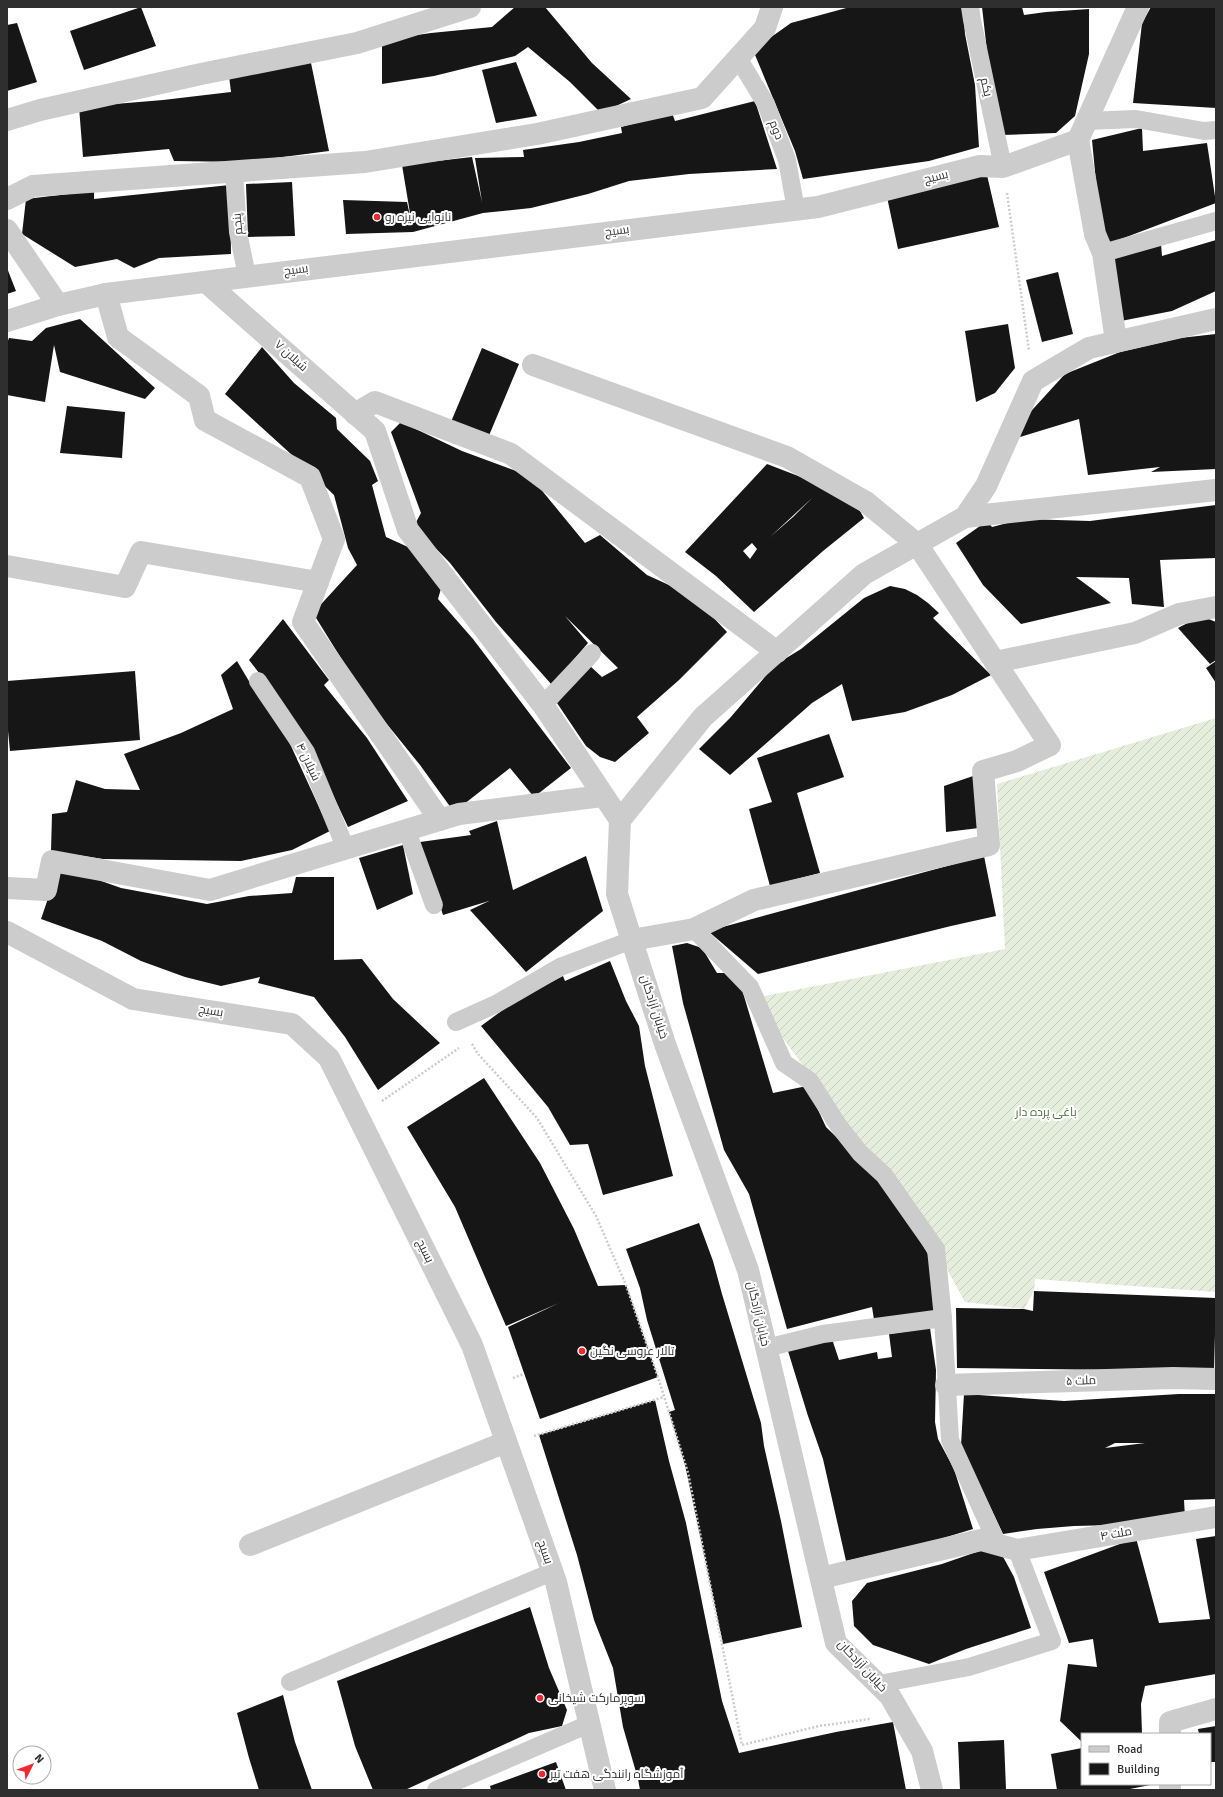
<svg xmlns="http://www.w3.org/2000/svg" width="1223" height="1797" viewBox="0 0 1223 1797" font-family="Signika,Cairo,sans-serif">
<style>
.garden{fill:url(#garden-furrows)}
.building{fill:#161616;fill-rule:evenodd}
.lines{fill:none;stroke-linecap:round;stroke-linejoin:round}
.path{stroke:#ccc;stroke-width:2.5;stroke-dasharray:2 2;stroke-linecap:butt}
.service{stroke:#ccc;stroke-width:18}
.minor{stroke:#ccc;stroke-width:22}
.tertiary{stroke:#ccc;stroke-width:22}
.poi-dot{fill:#ef2831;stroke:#fff;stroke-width:1.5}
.labels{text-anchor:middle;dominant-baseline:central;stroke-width:4;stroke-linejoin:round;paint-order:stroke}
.street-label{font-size:12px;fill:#2f2f2f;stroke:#fff}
.poi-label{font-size:12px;fill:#2f2f2f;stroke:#fff;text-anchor:start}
.park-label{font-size:12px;fill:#506e3a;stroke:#fff}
</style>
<defs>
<pattern id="garden-furrows" width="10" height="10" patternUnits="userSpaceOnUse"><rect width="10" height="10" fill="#e5eddc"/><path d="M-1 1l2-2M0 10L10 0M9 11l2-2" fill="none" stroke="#c5ccbd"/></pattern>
</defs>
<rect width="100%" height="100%" fill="#fff"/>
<polygon class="garden" points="1216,718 1216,1292 1035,1279 1034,1291 1024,1309 965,1302 936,1249 754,998 1005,949 997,784"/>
<g class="building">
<polygon points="141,7 156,46 84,70 70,31"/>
<polygon points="515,7 545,7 592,63 631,99 601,113 570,82 528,47 515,56 434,76 382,84 382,40 431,33 492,27"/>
<polygon points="850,7 963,7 965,34 975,85 979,147 929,161 803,179 795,151 753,50 791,23"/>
<polygon points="982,7 1022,7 1024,15 1046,12 1089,9 1089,54 1075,116 1056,133 1002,135 988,60"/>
<polygon points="1151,7 1216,7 1216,108 1133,103 1142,23"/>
<polygon points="17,23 37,82 7,91 7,25"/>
<polygon points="310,58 329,151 244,162 174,161 169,149 83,157 79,107 163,100 231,92 228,68"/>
<polygon points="516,62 537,116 496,123 482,70"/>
<polygon points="755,101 777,169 689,174 629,181 588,194 531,208 483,213 413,232 346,234 343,200 407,202 412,225 402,165 472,157 482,202 475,158 524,157 523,150 579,142 622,133 621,127 672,113 675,121"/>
<polygon points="1142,128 1143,151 1207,143 1216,203 1108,244 1098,203 1092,140"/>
<polygon points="987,175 999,227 898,249 887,197"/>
<polygon points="292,182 295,236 248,237 246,184"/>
<polygon points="230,185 231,254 159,258 134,268 117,259 75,267 22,234 26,199 94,191 94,199"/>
<polygon points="1216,240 1216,291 1172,311 1121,321 1107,256 1161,244 1162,256"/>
<polygon points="7,268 16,291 7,294"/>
<polygon points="1058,272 1073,334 1042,342 1026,280"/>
<polygon points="80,319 155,388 145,399 60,372 54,345 45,402 7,395 7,343 9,338 32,341 46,328"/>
<polygon points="1008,324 1015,368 995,393 976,402 965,331"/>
<polygon points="1216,334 1216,469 1151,472 1160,467 1088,475 1079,419 1020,437 1023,420 1065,374 1120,352 1180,338"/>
<polygon points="262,347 294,383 336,418 337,429 370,461 378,481 372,485 386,537 408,547 442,585 438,599 473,639 571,768 534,797 510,768 454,812 420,765 365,697 313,613 357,565 348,548 334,495 303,465 225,394"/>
<polygon points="482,348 519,364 485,445 448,429"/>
<polygon points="67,406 125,412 122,458 60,453"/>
<polygon points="401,422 462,451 530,476 585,543 600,535 647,575 693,596 727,632 679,680 637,717 649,733 615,762 600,757 586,746 557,703 589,665 602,677 618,668 565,616 588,643 552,685 496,622 450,563 414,526 421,513 391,432"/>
<path d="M 767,464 L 819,484 L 856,504 L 864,518 L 823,551 L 754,612 L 716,576 L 685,552 ZM 812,498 L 793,517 L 770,537 ZM 752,543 L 757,549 L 750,559 L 743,551 Z"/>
<polygon points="1216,505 1216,558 1160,560 1164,607 1132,604 1129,578 1076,577 1111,603 1021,624 983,585 956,543 987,521 992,527 1023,519 1090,521"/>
<polygon points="890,586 905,589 917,595 928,603 939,613 933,618 991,675 952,695 905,712 852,721 842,684 812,703 730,775 699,749 730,718 775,665 801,649 864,598"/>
<polygon points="1201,616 1216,622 1216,660 1210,664 1178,628"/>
<polygon points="283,619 329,680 324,685 367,738 408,801 348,827 318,763 288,710 249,660"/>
<polygon points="237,661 259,698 286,735 330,831 292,850 241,861 103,859 51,851 52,814 67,812 76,780 105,789 140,790 124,754 181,733 233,709 221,675"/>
<polygon points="1216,661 1216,683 1206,668"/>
<polygon points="135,671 140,740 10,751 7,721 7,681"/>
<polygon points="829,734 844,777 797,793 820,873 770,886 749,809 772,802 757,758"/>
<polygon points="976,775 979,828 946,832 944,786"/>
<polygon points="497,821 513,890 586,856 603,911 526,972 470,910 489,901 443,915 420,842 471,835 469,831"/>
<polygon points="403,845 413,894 377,910 359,858"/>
<polygon points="984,856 996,916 951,926 758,974 708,931"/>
<polygon points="59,866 121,888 207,904 249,896 292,893 296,877 334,877 334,960 362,959 393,999 440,1043 378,1090 345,1037 314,997 258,983 260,977 221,986 185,977 141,961 102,941 41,919"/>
<polygon points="687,943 702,948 717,973 729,973 741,986 773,1093 807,1086 826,1127 868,1168 900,1207 929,1256 939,1317 875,1326 872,1307 787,1329 749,1194 724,1150 683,1003 672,946"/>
<polygon points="610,961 626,1001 639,1026 645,1066 673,1176 603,1195 588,1144 570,1145 548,1107 481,1026 515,1001 563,976 565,981"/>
<polygon points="484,1078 540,1163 574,1229 598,1286 626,1285 658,1377 540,1419 508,1327 559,1303 506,1326 455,1207 407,1127"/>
<polygon points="699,1223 713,1261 722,1294 761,1423 764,1446 781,1521 802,1627 723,1644 685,1465 669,1412 675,1410 647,1320 640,1288 626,1249"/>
<polygon points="1034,1291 1216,1298 1214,1371 957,1368 956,1308 1024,1309 1033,1311"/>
<polygon points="930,1328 936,1370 935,1422 938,1439 954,1469 973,1529 927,1543 846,1561 823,1459 808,1416 788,1351 832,1339 839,1360 877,1352 878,1359 892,1357 889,1334"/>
<path d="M 964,1394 L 1064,1401 L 1179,1394 L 1216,1394 L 1216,1499 L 1184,1500 L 1185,1517 L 1114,1525 L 1074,1526 L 1037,1529 L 1003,1534 L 961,1445 ZM 1115,1443 L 1145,1443 L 1105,1448 Z"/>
<polygon points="655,1400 669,1461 686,1523 722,1701 739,1753 836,1732 893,1722 906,1790 640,1790 638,1779 623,1727 613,1668 594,1620 577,1555 539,1435"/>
<polygon points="1216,1536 1216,1674 1145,1686 1141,1704 1142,1734 1082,1734 1082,1742 1060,1721 1068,1664 1097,1667 1093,1639 1069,1643 1044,1572 1136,1538 1159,1623 1210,1619 1196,1539"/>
<polygon points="988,1548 1001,1553 1014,1577 1031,1628 966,1649 929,1664 873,1645 854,1626 852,1601 867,1583 942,1564"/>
<polygon points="530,1607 549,1668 567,1710 562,1726 529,1733 405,1790 373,1790 355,1746 337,1681"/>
<polygon points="283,1695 295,1742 312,1790 259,1790 249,1758 237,1713"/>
<polygon points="1216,1726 1216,1762 1210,1762 1210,1734 1199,1734 1198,1729"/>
<polygon points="1004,1740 1006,1789 1011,1790 960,1790 958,1742"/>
<polygon points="1082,1748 1082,1784 1150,1784 1150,1785 1125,1790 1057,1790 1051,1754"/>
<polygon points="556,1762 566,1790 491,1790 490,1786"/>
</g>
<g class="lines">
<g class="path">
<polyline points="1007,193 1029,351"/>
<polyline points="472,1044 478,1054 537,1118 596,1216 626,1285 658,1377 688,1473 742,1745 819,1726 870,1719"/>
<polyline points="382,1101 459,1048"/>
<polyline points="513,1378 524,1374"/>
<polyline points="534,1436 664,1397"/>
</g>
<g class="service">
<polyline points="970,7 972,20 1003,167"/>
<polyline points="738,58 766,104 787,160 796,210"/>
<polyline points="1087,121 1136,119 1204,131 1216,130"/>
<polyline points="234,171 238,232 247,276"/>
<polyline points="1103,253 1216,221"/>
<polyline points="258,681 306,752 346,849"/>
<polyline points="543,705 592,653"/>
<polyline points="407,831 434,905"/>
<polyline points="694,929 750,987 784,1063 810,1081 838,1125 860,1153 884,1175 936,1249 943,1318"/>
<polyline points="456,1022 496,1004 560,967 632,940"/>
<polyline points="766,1348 823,1334 943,1318 950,1440 998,1545"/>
<polyline points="290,1682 552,1572"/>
<polyline points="879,1684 969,1667 1052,1641 1017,1550"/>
<polyline points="436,1790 589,1724"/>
</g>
<g class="minor">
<polyline points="7,120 40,110 201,74 357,43 470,7"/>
<polyline points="1078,140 1095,234 1103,253 1116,341"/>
<polyline points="7,199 33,186 365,162 537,134 702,98 765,28 772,7"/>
<polyline points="7,230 58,305"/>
<polyline points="206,282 375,431 408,530 543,705 620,820"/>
<polyline points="106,294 118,337 199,396 205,420 310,477 334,539 303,622 440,820"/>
<polyline points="533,365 787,457 866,502 917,544 1050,745 1017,761 983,771 989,845 754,900 694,929 632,940"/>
<polyline points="355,414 375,402 511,454 777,652"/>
<polyline points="965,517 1216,490"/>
<polyline points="7,566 125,587 141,552 318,582"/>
<polyline points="995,662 1135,633 1179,614 1216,607"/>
<polyline points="620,820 617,894 665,1044 748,1270 836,1643 890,1696 922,1751 932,1790"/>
<polyline points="620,820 703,717 864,574 965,517 986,486 1033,381 1089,348 1216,319"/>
<polyline points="7,888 46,890 52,861 210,890 459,814 602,796"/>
<polyline points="946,1385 1173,1378 1216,1379"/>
<polyline points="250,1545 506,1442"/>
<polyline points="821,1578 981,1540 1017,1550 1216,1517"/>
<polyline points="1170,1734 1170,1722 1216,1709"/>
<polyline points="1170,1790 1170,1784"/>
</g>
<g class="tertiary">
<polyline points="7,321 58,305 106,294 818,207 980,166 1003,167 1078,140 1138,7"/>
<polyline points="7,932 133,999 292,1024 329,1058 472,1345 556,1582 605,1790"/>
</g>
</g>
<g class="poi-dot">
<circle cx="377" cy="217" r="4"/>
<circle cx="582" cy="1351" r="4"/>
<circle cx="540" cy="1698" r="4"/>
<circle cx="542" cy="1774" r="4"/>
</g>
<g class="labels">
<g class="street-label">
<text transform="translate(986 87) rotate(78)">یکم</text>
<text transform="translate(776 130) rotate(69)">دوم</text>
<text transform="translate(936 177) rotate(-14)">بسیج</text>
<text transform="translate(238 224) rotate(-96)">پنجم</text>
<text transform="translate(617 231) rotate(-7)">بسیج</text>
<text transform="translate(296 270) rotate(-7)">بسیج</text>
<text transform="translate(291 356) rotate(42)">شیلان ۷</text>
<text transform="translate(308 762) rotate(64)">شیلان ۴</text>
<text transform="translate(654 1007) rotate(72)">خیابان آزادگان</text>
<text transform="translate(211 1011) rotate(9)">بسیج</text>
<text transform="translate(425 1251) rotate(64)">بسیج</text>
<text transform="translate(758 1314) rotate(77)">خیابان آزادگان</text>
<text transform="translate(1081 1381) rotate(-2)">ملت ۵</text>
<text transform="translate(1116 1534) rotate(-10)">ملت ۴</text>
<text transform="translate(545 1552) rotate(71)">بسیج</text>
<text transform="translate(862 1666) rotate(47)">خیابان آزادگان</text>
</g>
<g class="poi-label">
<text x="385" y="217">نانوایی نیزه رو</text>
<text x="590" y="1351">تالار عروسی نگین</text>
<text x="548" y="1698">سوپرمارکت شیخانی</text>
<text x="550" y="1774">آموزشگاه رانندگی هفت تیر</text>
</g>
<g class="park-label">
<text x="1046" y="1112">باغی پرده دار</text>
</g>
</g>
<rect width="1223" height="1797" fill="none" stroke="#2f2f2f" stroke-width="16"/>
<rect x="1081" y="1733" width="130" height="52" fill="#ffffff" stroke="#acacac"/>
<rect x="1089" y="1746" width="20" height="6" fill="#cccccc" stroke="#acacac"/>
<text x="1117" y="1753" font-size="12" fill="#2f2f2f">Road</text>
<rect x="1089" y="1763" width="20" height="12" fill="#161616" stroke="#acacac"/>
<text x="1117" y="1773" font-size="12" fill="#2f2f2f">Building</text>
<g transform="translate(32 1765) rotate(48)"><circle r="19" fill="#ffffff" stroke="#acacac"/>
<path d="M0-3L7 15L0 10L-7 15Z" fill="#ef2831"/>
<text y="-6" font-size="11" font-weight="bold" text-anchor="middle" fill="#2f2f2f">N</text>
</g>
</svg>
